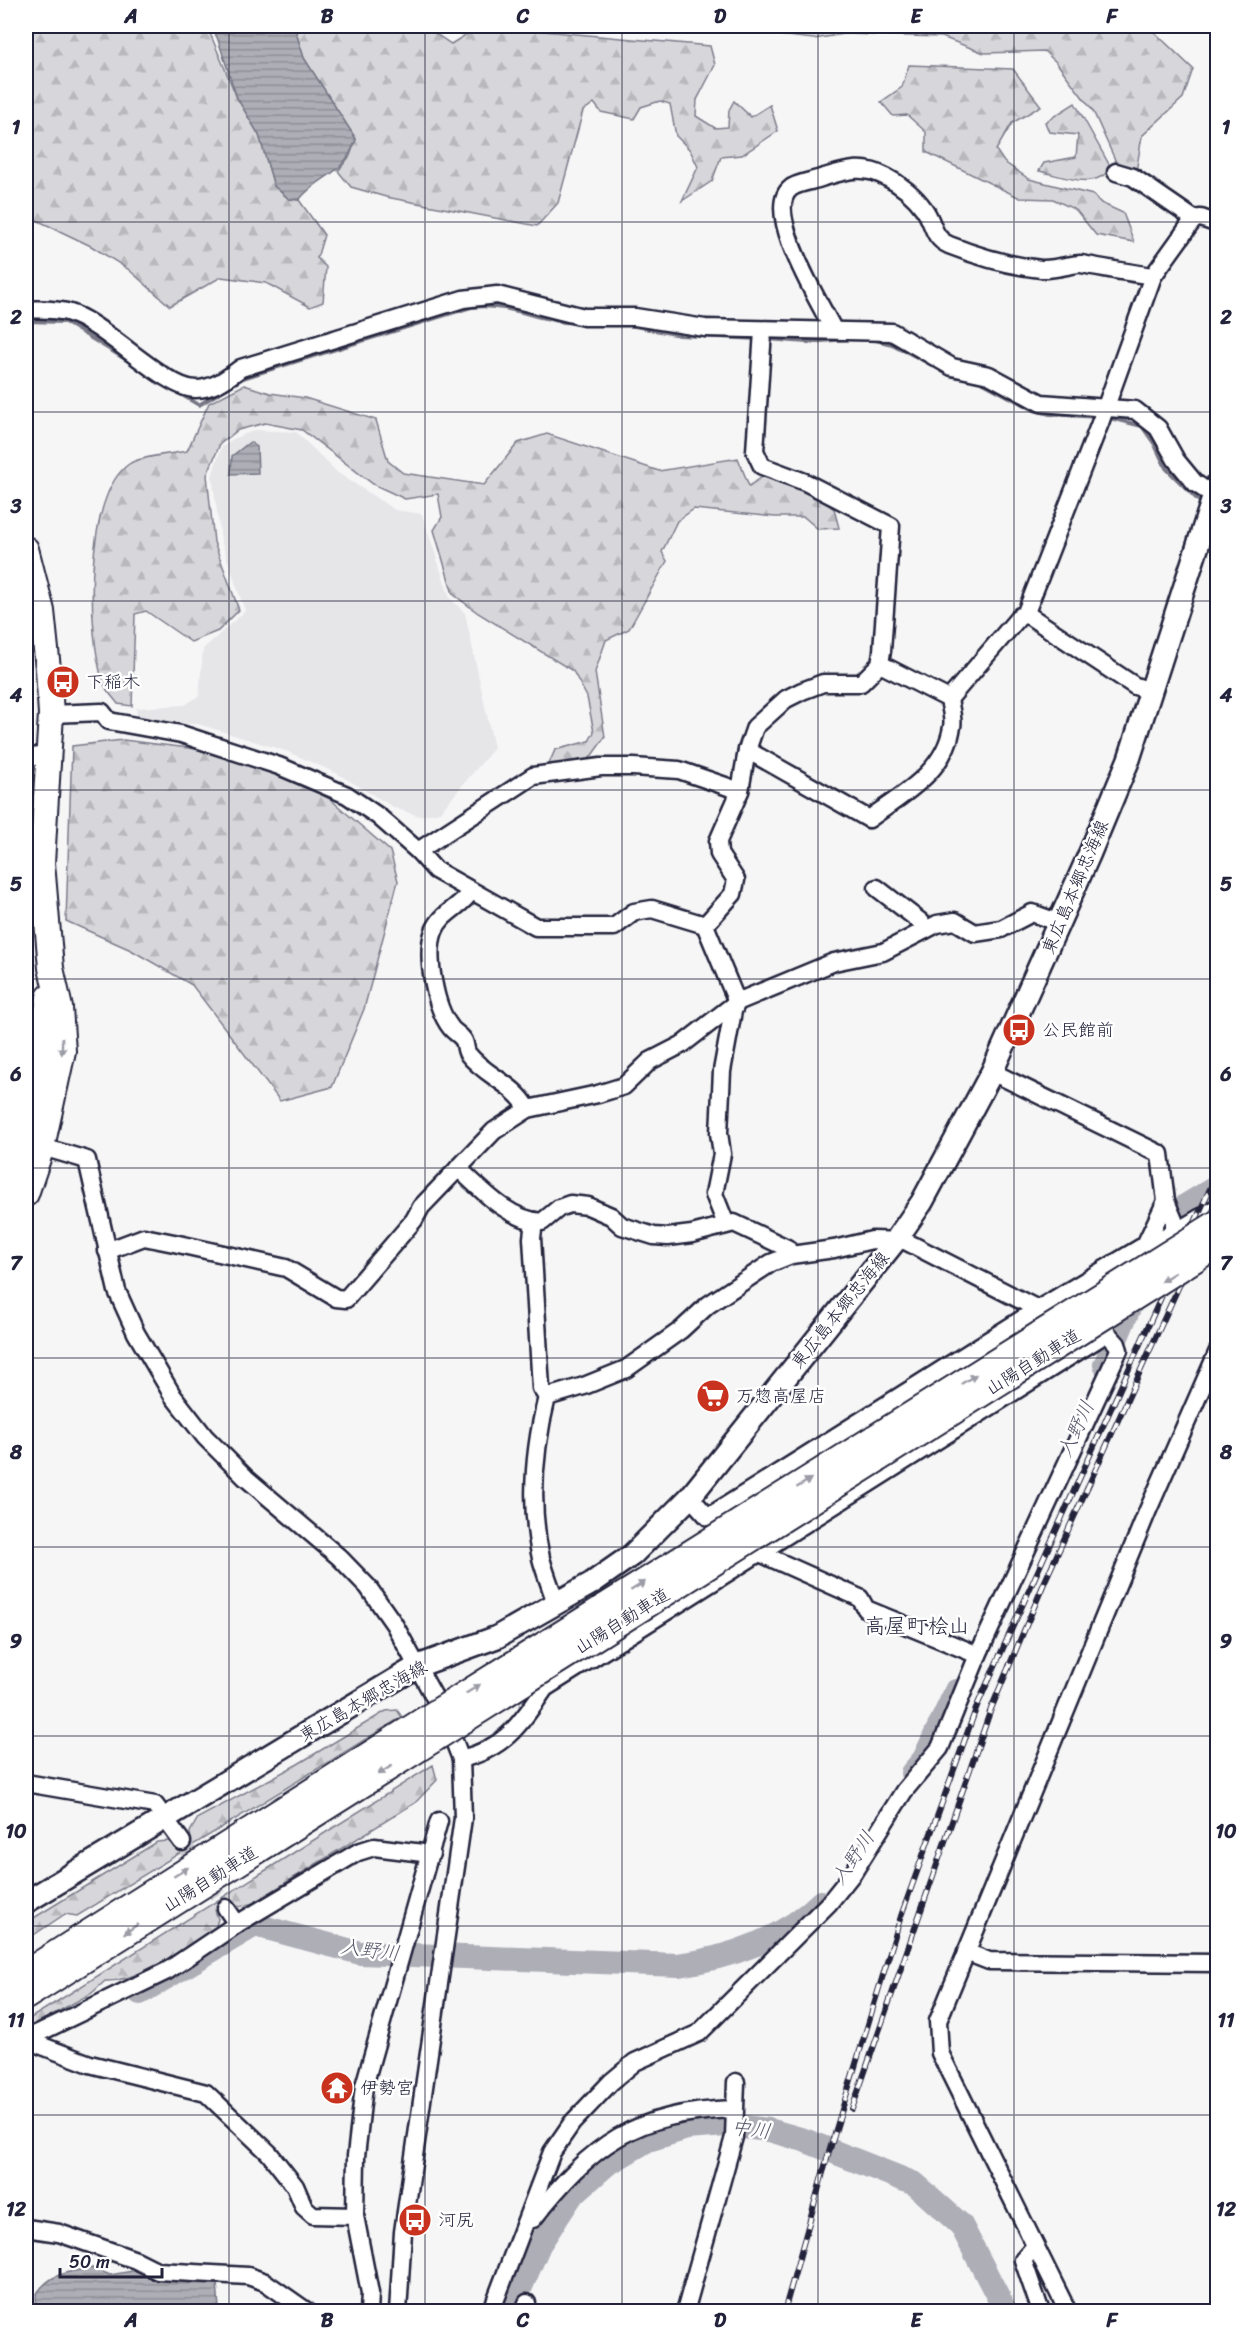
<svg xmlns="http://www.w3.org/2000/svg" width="1243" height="2337" viewBox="0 0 1243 2337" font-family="Sriracha,'Klee One',sans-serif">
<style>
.built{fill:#e6e6e9}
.forest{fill:url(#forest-firs);stroke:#7c7c8b;stroke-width:1.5}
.water{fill:url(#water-rules);stroke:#767685;stroke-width:1.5}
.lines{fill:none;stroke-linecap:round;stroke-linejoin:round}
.stream{stroke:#767685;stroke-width:4}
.river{stroke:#aeaeb7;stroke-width:24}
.minor-tunnel{stroke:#ccccd1;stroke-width:16;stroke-dasharray:16 8;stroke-linecap:butt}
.minor-casing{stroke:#22223b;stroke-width:21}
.major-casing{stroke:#22223b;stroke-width:26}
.highway-casing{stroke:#22223b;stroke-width:28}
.minor{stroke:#fff;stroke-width:16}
.major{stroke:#fff;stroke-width:21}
.highway{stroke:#fff;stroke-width:24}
.rail-casing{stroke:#22223b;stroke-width:6}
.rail{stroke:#fff;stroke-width:4;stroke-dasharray:11;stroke-linecap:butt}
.highway-bridge-casing{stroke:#22223b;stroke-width:28;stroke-linecap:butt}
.highway-bridge{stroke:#fff;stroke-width:24}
.oneway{fill:#9c9ca7}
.grid{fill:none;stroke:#22223b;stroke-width:1.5;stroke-opacity:0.55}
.labels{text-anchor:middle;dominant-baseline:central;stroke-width:5;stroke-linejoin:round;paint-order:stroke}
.poi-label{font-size:18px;fill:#22223b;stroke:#fff;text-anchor:start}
.street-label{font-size:18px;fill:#22223b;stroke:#fff}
.water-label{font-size:20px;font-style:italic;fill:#5a5a6d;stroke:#fff}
.quarter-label{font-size:21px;fill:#22223b;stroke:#fff}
.neatline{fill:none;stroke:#22223b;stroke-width:2}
.grid-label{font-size:20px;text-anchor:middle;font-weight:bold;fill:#22223b}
</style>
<defs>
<pattern id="forest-firs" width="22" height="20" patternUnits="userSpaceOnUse" patternTransform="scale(1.5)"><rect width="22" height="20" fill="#d7d7db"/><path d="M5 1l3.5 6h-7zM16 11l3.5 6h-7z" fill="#b8b8bd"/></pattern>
<pattern id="water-rules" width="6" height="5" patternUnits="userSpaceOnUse" patternTransform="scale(1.5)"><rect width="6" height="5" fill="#aeaeb7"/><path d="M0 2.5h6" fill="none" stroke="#8d8d96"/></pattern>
</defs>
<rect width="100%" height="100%" fill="#f6f6f7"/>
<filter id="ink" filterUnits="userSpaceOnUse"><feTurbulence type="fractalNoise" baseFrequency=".0167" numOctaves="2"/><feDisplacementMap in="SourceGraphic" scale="12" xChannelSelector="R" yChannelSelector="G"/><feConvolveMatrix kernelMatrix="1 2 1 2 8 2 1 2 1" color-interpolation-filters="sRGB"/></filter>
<g filter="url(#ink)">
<polygon class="built" points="255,430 296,432 338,473 395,510 422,514 450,598 465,613 494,748 440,812 419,816 395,808 336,773 286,751 198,724 138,722 136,708 185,705 199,696 203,649 245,611 221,541 212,476 221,448 233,439"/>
<g class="forest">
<polygon points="26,26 207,26 237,98 259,135 274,186 289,199 299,200 324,235 317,258 326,267 323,302 310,307 266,283 221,277 170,306 128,269 91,246 26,215"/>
<polygon points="294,26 424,26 451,44 480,26 486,26 710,46 715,65 697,100 696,116 715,128 728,127 729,110 734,101 751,117 770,105 778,131 742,155 721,157 712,181 682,201 698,167 690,150 676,136 670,104 660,101 641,107 634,119 601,112 594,103 583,111 558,203 537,226 386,197 351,187 338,171 350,156 356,139 304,58"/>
<polygon points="697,26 1148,26 1193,69 1183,98 1142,136 1136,172 1116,162 1093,111 1056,62 1044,51 984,53 942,37 844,34 814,39"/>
<polygon points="909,65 1013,69 1041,106 1012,123 996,150 1004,162 1029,179 1093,195 1101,203 1123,213 1134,242 1096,235 1076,210 1053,199 1020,198 926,152 926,132 907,115 893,116 881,102 902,87"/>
<path d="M 1075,103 L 1111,168 C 1094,191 1063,176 1039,171 L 1044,163 L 1076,157 L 1078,135 L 1049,132 L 1045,122 Z"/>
<path d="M 244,385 L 270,393 L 305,398 L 376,420 L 388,461 L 403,473 L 484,485 L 518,443 L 547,434 L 659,471 L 738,458 L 749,486 L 768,473 L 815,495 L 834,509 L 839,528 L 818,529 L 804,517 L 775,517 L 694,509 L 677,521 L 662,552 L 667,561 L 629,629 L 606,640 L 595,672 L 605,737 L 585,765 L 548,766 L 555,750 L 589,741 L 594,732 L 587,697 L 573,671 L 478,613 L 453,594 L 434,530 L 442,517 L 438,494 L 405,499 L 373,484 L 302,430 L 265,423 L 238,430 L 220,444 L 207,475 L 214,542 L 239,610 L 218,631 L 191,642 L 146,611 L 135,614 L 132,706 L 118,704 C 113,697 105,690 103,682 C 87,634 84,495 129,464 C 140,456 173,454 187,451 L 209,403 Z"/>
<polygon points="123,740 246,755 330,799 390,851 398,881 364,1009 332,1087 280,1101 192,985 131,950 66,921 72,746"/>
<polygon points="397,1710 402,1717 77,1916 65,1914 26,1940 26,1923 37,1916 157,1842 168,1841 177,1848 191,1840 190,1832 198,1818 298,1764 386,1711"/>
<path d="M 433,1765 L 437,1780 L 415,1803 L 253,1903 L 239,1907 L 229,1901 L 215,1910 L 218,1919 L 215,1929 C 185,1946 139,1983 105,1981 L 92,1993 L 26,2029 L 26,2021 Z"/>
</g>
<g class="water">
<path d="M 209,26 L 294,26 L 304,58 L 356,139 C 343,178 321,173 299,200 L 289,199 L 274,186 L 259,135 L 237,98 L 217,37 Z"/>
<polygon points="250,442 257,447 258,473 231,474 232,456"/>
<path d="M 93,2268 L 110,2275 L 138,2270 L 166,2281 L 217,2282 L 219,2309 L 218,2312 L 36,2312 L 36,2295 C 49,2273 70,2271 93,2268 Z"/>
</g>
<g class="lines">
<g class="stream">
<polyline points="26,321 65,322 135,365"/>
<polyline points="630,325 680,335 759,339"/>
<polyline points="767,339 807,342 849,339"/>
<polyline points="871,339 892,344 951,375"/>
<polyline points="976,379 1034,410 1050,414 1098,417"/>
<path d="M 177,392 L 199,405 L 243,378 L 471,307 C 510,302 539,322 577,323"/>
<polyline points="1106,417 1142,426 1154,443 1166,468 1204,506"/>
</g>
<g class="river">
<polyline points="1105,1365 1165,1223 1177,1211 1218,1186"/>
<polyline points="912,1773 924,1759 956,1691"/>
<path d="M 140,1993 L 255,1925 L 360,1953 L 678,1965 C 729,1958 784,1939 821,1902"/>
<polyline points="510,2312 539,2245 572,2195 606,2165 648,2140 687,2128 726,2125 769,2130 804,2140 915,2184 961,2225 1006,2312"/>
</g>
<polyline class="minor-tunnel" points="182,1842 226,1908"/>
<g class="minor-casing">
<g id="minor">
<polyline points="1116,172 1133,177 1194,219 1201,218 1218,224"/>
<path d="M 26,309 C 38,310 54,309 67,312 C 104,322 164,389 196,389 C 214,389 227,378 241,368 L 463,299 L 497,295 L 584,317 L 635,317 L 705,328 L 892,332 L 952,367 L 989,375 L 1041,403 L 1135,410 L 1158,428 L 1176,460 L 1195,483 L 1213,495"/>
<path d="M 833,329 C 820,303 762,210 791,188 C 797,183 813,181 821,178 C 845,171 862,164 886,177 C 900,184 915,196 924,209 C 934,222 932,238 949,245 C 977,256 1011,266 1041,269 C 1055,270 1075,263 1081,264 C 1105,268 1129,273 1153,276 L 1194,219"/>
<polyline points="1025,615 1100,423 1153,276"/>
<polyline points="880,664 949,699 1020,616 1028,615 1135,686 1151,691"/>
<polyline points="51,714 102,712 109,721 181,734 279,766 347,795 378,816 418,851 435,870 536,927 614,927 634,912 652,909 705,925"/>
<path d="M 747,750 L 869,819 C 903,794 945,772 952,727 C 954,719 950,707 949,699"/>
<polyline points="26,758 47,755"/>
<polyline points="418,851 533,776 601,767 633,767 679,770 740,791"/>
<polyline points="877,888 921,922 925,930"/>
<path d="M 471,891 C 462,907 442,911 434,931 C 425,955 435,1008 451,1028 C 455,1033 461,1035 464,1041 C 466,1045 465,1050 468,1054 C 485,1076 515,1084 528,1109"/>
<polyline points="705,925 733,894 736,880 719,854 718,841 740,791 747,750 755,727 786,699 802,691 823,683 861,683 880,664 882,651 891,526 805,482 762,466 755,451 763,331"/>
<polyline points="705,925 737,1002 733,1011 722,1071 719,1133 722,1154 714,1194 726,1224"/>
<polyline points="992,1072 1160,1154 1166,1201 1174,1220 1174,1233"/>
<polyline points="32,1144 87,1160 117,1291 136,1333 173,1396 205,1437 246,1478 339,1557 368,1587 394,1624 444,1715 461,1759 463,1818 403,2232 398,2312"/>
<path d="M 458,1168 C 481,1189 508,1220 542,1222 L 559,1208 L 570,1204 L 588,1206 L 611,1216 L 622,1226 L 654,1236 L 668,1237 L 692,1234 L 734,1223 L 787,1248 L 791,1255"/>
<polyline points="534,1221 532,1238 541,1388 547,1397"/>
<polyline points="1145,1245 1166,1201"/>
<polyline points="107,1251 144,1237 174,1243 286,1268 336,1298 346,1299 414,1220 421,1207 494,1131 528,1109 598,1094 624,1086 650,1061 683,1044 737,1002 834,962 883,952 937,924 955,921 975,933 1001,929 1032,913 1060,923"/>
<polyline points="690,1497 708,1517 1038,1309 1150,1242 1174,1233 1218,1207"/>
<polyline points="753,1550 860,1598 866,1609 978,1655"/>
<path d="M 556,1603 C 551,1588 545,1573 541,1558 C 529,1505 534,1449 547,1397 L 584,1386 L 626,1369 L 681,1330 L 708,1305 L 771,1263 L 791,1255 L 834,1249 L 872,1240 L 905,1241 L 1038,1309"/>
<path d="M 461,1759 C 506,1748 520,1724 545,1688 L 1107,1333"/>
<polyline points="26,1783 155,1805 182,1842"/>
<polyline points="226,1908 237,1924"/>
<polyline points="966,1952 989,1961 1218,1963"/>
<polyline points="31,2036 37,2044 90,2064 206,2093 269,2153 295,2186 304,2207 313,2215 355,2216"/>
<polyline points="26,2039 167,1971 237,1924 358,1852 374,1847 431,1854"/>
<path d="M 533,2219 C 592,2144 635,2112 734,2109"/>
<polyline points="26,2228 59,2233 136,2260 158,2271 248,2276 265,2282 308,2312"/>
<polyline points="1035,2246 1023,2260 1041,2312"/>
<polyline points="369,2312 370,2293 355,2216 356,2156 364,2086 439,1821"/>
<polyline points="491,2312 552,2152 572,2123 611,2082 635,2062 699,2033 829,1903 853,1873 904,1791 940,1748 978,1655 1119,1350 1117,1344 1107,1333 1088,1281"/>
<polyline points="524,2312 527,2303"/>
<polyline points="685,2312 734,2137 736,2082"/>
<polyline points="1068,2312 940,2053 938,2021 1148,1510 1218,1351"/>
</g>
</g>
<g class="major-casing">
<polyline id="major" points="26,1902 418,1666 497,1637 592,1583 632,1555 690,1497 896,1240 922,1202 992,1072 1089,855 1129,759 1218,483"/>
</g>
<g class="highway-casing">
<g id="highway">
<polyline points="26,549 42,611 48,669 51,714 42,863 51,968 60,1008 63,1051 42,1147 26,1194"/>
<polyline points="26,1144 49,997"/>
<polyline points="26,1972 423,1720"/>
<polyline points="26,1997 435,1739"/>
</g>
</g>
<use href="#minor" class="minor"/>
<use href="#major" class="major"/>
<use href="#highway" class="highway"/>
<g class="rail-casing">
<g id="rail">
<polyline points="852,2109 991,1709 1045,1581 1218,1200"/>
<polyline points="784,2312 826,2162 901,1916 977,1706 1218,1171"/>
</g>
</g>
<use href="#rail" class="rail"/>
<g class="highway-bridge-casing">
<g id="highway-bridge">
<polyline points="423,1720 1218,1222"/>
<polyline points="435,1739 1218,1245"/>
</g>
</g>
<use href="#highway-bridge" class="highway-bridge"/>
</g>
<defs><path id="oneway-solid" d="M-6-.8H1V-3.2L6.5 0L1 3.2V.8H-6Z" transform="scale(1.5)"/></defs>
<g class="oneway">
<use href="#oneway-solid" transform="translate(62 1046) rotate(91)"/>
<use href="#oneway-solid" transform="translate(1168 1277) rotate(148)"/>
<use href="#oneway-solid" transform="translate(969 1379) rotate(-32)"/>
<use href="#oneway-solid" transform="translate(804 1483) rotate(-32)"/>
<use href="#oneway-solid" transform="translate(638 1586) rotate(-32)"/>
<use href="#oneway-solid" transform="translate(473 1689) rotate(-32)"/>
<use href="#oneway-solid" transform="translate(385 1770) rotate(148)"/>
<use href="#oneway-solid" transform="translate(181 1872) rotate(-32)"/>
<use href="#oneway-solid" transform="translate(131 1929) rotate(147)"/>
</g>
</g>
<path class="grid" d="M 229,26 L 229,2312M 425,26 L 425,2312M 622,26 L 622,2312M 818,26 L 818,2312M 1014,26 L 1014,2312M 26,222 L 1218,222M 26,412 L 1218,412M 26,601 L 1218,601M 26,790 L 1218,790M 26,979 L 1218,979M 26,1168 L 1218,1168M 26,1358 L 1218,1358M 26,1547 L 1218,1547M 26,1736 L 1218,1736M 26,1926 L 1218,1926M 26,2115 L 1218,2115"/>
<defs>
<g id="bus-disc" transform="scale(1.725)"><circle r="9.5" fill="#c8321e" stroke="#fff"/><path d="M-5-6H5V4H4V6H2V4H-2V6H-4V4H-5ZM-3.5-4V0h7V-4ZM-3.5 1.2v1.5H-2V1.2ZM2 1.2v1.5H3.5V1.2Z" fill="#fff"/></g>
<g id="supermarket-disc" transform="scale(1.725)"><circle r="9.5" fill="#c8321e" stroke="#fff"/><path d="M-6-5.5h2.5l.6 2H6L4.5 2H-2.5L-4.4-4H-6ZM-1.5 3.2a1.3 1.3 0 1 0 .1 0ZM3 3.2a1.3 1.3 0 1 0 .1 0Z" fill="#fff"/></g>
<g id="temple-disc" transform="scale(1.725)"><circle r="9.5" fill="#c8321e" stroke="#fff"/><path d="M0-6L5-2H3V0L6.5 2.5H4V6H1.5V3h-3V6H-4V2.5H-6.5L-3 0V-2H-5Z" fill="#fff"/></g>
</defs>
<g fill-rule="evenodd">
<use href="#bus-disc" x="63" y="682"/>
<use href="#bus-disc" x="1019" y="1030"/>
<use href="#supermarket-disc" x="713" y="1396"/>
<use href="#temple-disc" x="337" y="2088"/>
<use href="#bus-disc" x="415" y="2220"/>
</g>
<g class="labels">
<g class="poi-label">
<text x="86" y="682">下稲木</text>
<text x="1042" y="1030">公民館前</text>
<text x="736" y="1396">万惣高屋店</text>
<text x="360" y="2088">伊勢宮</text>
<text x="438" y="2220">河尻</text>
</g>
<g class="street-label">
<text transform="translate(1075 887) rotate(-67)">東広島本郷忠海線</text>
<text transform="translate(840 1310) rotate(-51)">東広島本郷忠海線</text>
<text transform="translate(1033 1362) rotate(-32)">山陽自動車道</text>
<text transform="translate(622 1621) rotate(-32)">山陽自動車道</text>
<text transform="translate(363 1701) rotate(-30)">東広島本郷忠海線</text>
<text transform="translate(210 1879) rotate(-32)">山陽自動車道</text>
</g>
<g class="water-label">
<text transform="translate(1076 1429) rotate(-65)">入野川</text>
<text transform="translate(853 1858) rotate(-56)">入野川</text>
<text transform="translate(370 1950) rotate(7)">入野川</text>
<text transform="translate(751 2129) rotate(8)">中川</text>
</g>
<g class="quarter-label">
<text x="917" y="1626">高屋町桧山</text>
</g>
</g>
<rect width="1243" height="2337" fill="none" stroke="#fff" stroke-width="66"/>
<path d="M60 2268v9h102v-9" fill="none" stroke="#22223b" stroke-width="3"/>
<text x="69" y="2268" font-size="18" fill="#22223b" stroke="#ffffff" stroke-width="4.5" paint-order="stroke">50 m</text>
<rect x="33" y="33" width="1177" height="2271" class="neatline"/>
<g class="grid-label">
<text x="131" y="23">A</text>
<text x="327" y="23">B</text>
<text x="523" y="23">C</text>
<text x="720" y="23">D</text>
<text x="916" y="23">E</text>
<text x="1112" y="23">F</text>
<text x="16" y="134">1</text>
<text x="1226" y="134">1</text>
<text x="16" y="324">2</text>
<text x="1226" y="324">2</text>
<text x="16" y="513">3</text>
<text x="1226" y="513">3</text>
<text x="16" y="702">4</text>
<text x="1226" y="702">4</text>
<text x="16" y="891">5</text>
<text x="1226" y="891">5</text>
<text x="16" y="1081">6</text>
<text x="1226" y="1081">6</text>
<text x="16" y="1270">7</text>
<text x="1226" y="1270">7</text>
<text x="16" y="1459">8</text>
<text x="1226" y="1459">8</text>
<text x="16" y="1648">9</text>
<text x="1226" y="1648">9</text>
<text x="16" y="1838">10</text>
<text x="1226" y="1838">10</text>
<text x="16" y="2027">11</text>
<text x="1226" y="2027">11</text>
<text x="16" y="2216">12</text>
<text x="1226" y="2216">12</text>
<text x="131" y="2327">A</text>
<text x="327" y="2327">B</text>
<text x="523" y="2327">C</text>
<text x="720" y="2327">D</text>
<text x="916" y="2327">E</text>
<text x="1112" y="2327">F</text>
</g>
</svg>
